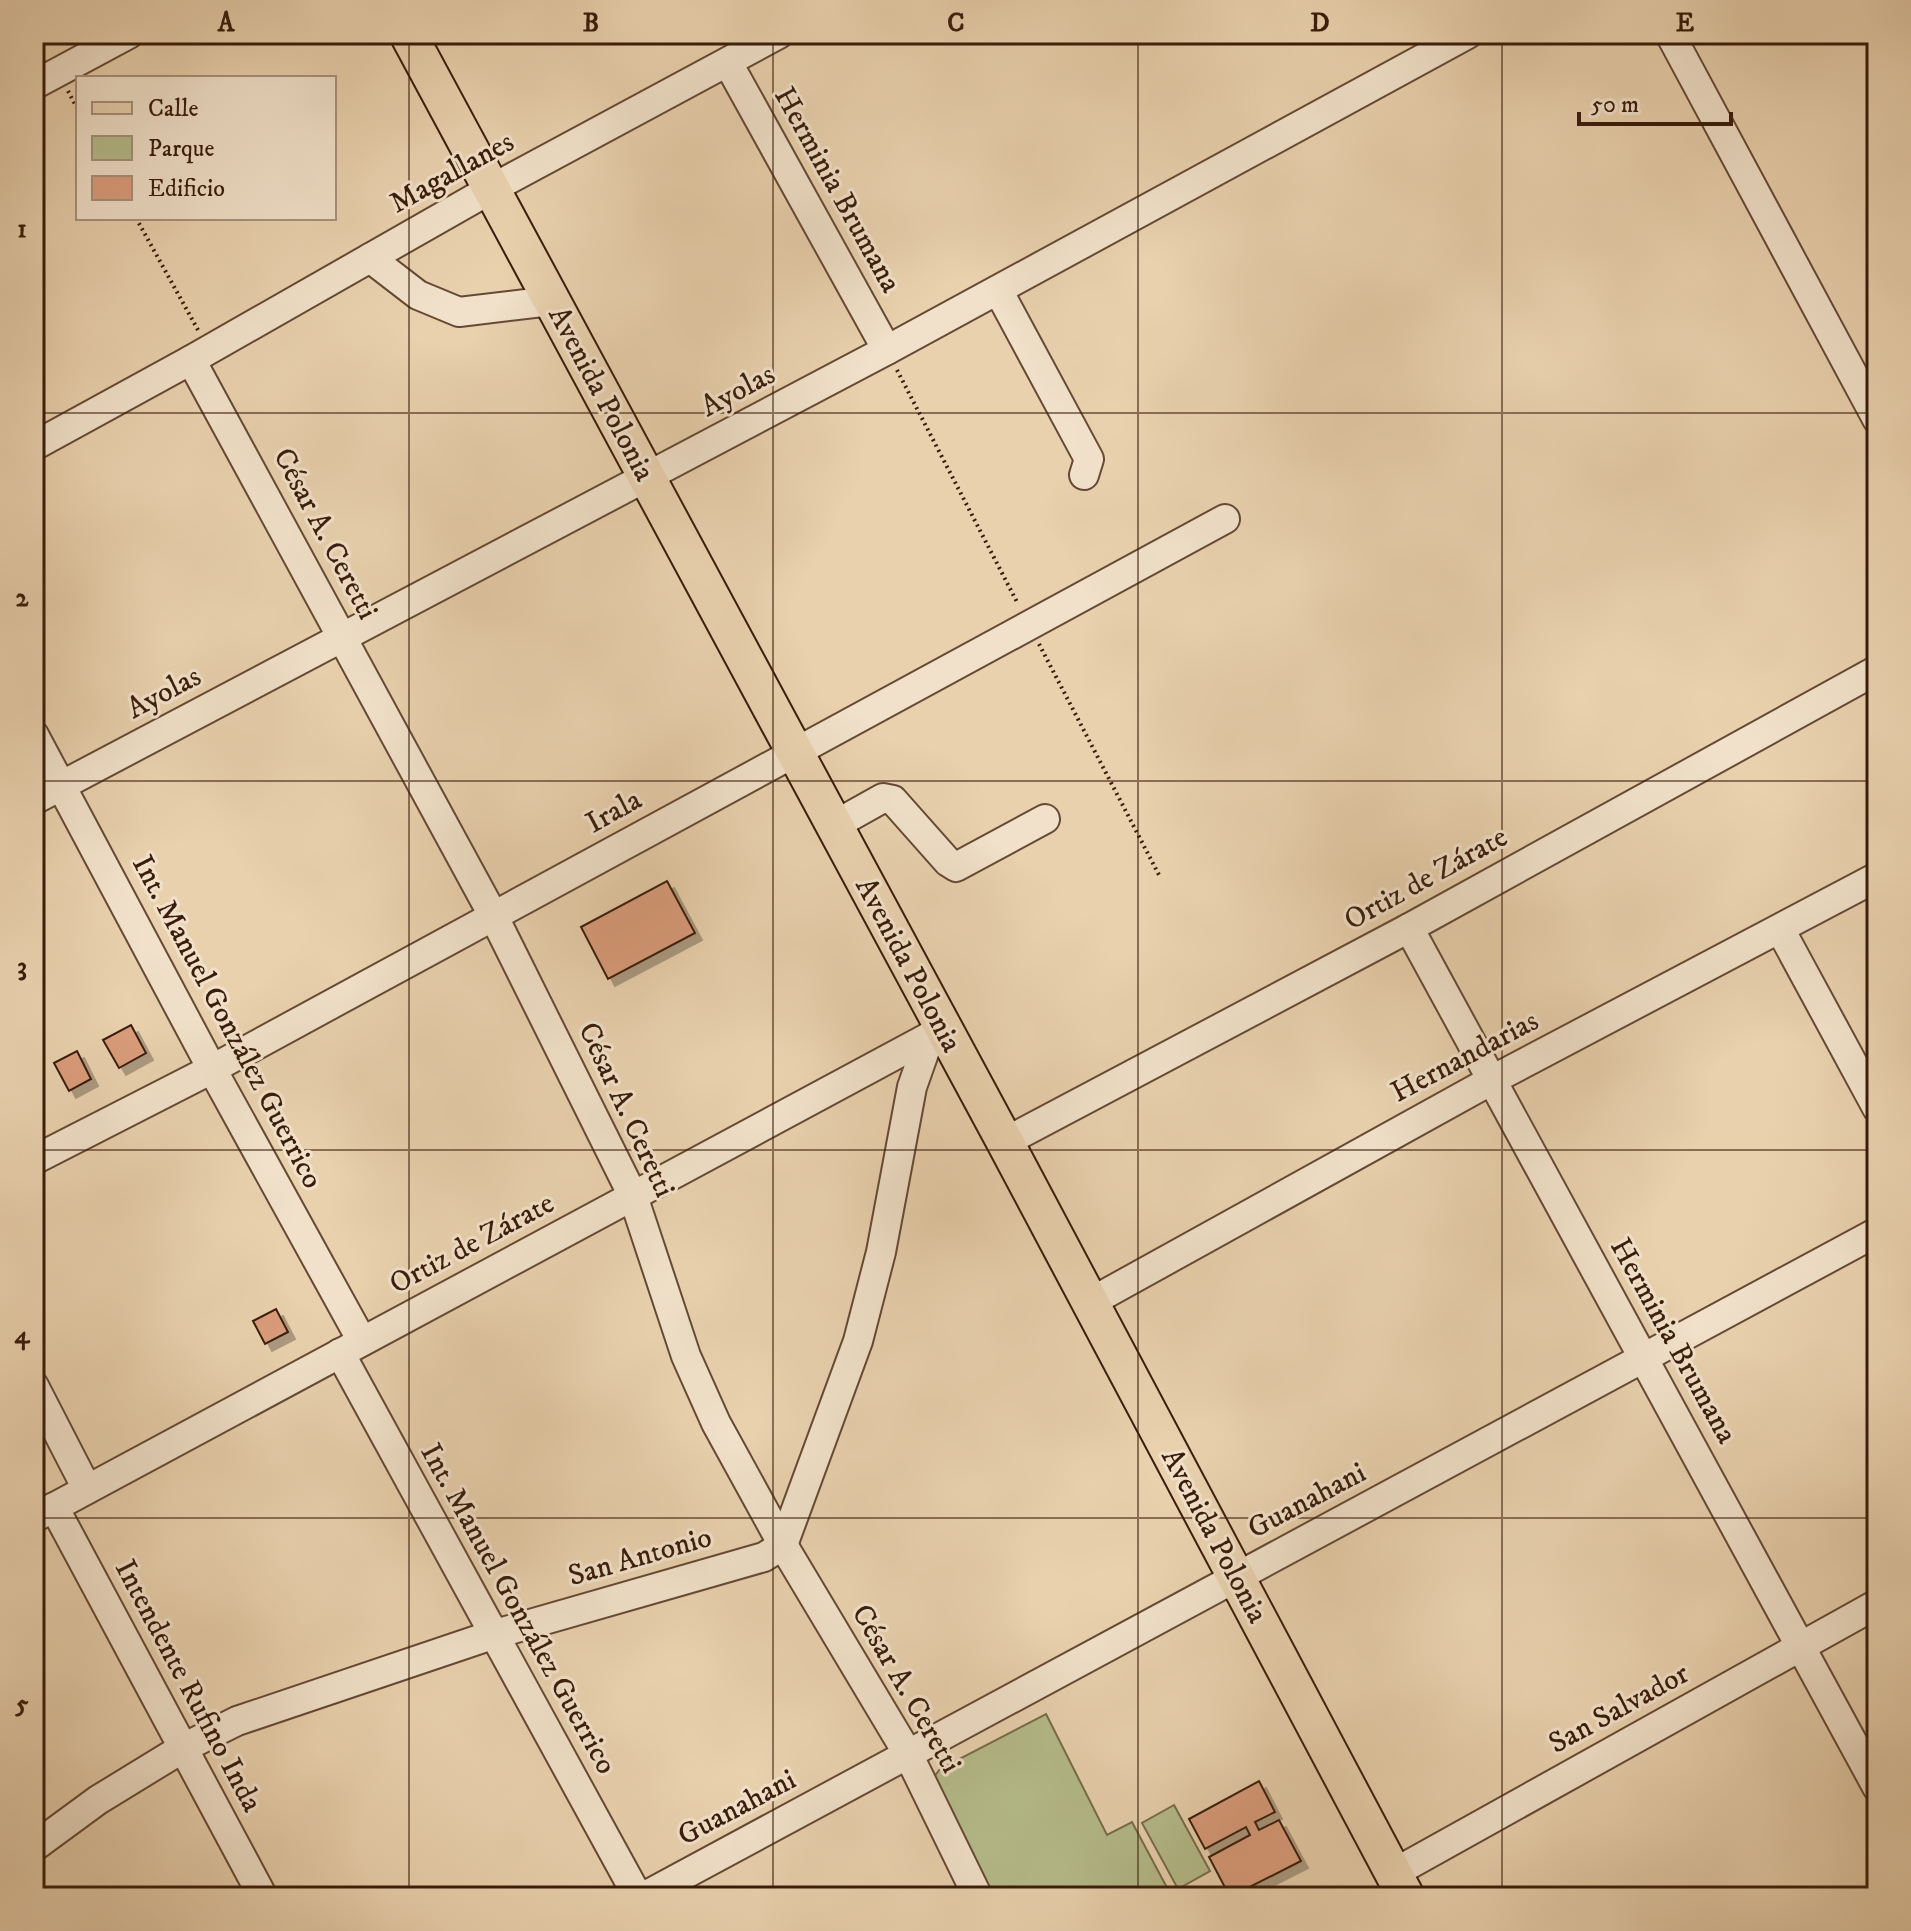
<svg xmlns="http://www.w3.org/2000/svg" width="1911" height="1931" viewBox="0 0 1911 1931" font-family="'IM FELL DW Pica',serif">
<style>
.green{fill:#b5bc8b;stroke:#776c4b;stroke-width:2}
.building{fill:#db9d7c;stroke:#391c0b;stroke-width:2;filter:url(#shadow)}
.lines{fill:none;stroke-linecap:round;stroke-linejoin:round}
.minor-casing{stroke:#654934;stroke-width:32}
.major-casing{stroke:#391c0b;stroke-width:40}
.path{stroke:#391c0b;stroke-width:4;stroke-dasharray:2 4;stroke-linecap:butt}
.minor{stroke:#f1e1ca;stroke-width:28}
.major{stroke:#e9d1ae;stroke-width:36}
.grid{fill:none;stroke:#391c0b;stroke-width:2;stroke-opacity:0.55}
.labels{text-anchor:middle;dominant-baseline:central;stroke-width:6;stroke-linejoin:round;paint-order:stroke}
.street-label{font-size:30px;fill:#391c0b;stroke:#f1e1ca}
.neatline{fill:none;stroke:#391c0b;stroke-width:3}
.grid-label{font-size:26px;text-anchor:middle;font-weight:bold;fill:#391c0b}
</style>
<defs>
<filter id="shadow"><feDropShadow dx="7" dy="7" stdDeviation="0" flood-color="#0004"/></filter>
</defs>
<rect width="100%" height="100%" fill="#e9d1ae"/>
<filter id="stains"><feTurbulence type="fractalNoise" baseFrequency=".0025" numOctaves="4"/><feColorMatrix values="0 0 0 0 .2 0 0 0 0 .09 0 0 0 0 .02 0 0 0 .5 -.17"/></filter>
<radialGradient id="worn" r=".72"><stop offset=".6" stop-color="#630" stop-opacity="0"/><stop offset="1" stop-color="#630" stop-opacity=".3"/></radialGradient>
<g class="green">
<polygon points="1046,1714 1107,1835 1132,1822 1172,1897 991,1897 934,1777 940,1769"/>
<polygon points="1174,1805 1210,1871 1178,1889 1142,1823"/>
</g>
<g class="building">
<polygon points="667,881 695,933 608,979 581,927"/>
<polygon points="131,1025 146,1053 119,1068 103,1040"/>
<polygon points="77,1051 91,1079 69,1091 54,1063"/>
<polygon points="276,1309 288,1332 265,1344 253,1321"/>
<polygon points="1259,1781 1275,1812 1255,1822 1259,1830 1279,1820 1301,1861 1230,1897 1209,1857 1250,1835 1246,1827 1205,1849 1189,1819"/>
</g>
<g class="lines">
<g class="minor-casing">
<g id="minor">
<polyline points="1670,34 1877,419"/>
<polyline points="728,63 887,350"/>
<polyline points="34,85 129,34"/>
<polyline points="370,258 418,295 459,312 551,301"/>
<polyline points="998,290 1089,459 1084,475"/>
<polyline points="191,360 494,917 633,1196 686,1356 716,1423 783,1545 908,1754 978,1897"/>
<polyline points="34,446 191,360 491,189 779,34"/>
<polyline points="34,735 212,1069 362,1341"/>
<polyline points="34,800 887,350 1468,34"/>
<polyline points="833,826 883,798 893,800 948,862 956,867 1045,819"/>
<polyline points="1409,928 1877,1787"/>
<polyline points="1780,929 1877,1108"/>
<polyline points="1005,1142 1409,928 1877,670"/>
<polyline points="34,1160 212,1069 1225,519"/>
<polyline points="1089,1303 1492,1080 1877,877"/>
<polyline points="340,1353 638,1897"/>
<polyline points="34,1386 87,1489"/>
<polyline points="54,1507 263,1897"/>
<polyline points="34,1518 938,1032"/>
<polyline points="34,1847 98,1800 183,1748 237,1721 492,1635 764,1557 783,1545 858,1341 881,1252 912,1087 930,1036"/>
<polyline points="1394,1873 1877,1604"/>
<polyline points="643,1897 1877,1232"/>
</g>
</g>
<g class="major-casing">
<polyline id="major" points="408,34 1005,1142 1406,1897"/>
</g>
<g class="path">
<polyline points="68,91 78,110"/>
<polyline points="136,218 198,330"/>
<polyline points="897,370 1018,604"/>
<polyline points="1039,644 1159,875"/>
</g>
<use href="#minor" class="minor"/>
<use href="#major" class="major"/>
</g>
<path class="grid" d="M 409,34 L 409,1897M 773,34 L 773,1897M 1138,34 L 1138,1897M 1502,34 L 1502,1897M 34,413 L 1877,413M 34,781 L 1877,781M 34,1150 L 1877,1150M 34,1518 L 1877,1518"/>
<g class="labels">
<g class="street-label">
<text transform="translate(452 173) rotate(-29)">Magallanes</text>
<text transform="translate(837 190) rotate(61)">Herminia Brumana</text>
<text transform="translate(738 391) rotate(-28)">Ayolas</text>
<text transform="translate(601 394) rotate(62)">Avenida Polonia</text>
<text transform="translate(325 534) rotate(62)">César A. Ceretti</text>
<text transform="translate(164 693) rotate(-28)">Ayolas</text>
<text transform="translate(614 812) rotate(-29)">Irala</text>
<text transform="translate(1426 879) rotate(-29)">Ortiz de Zárate</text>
<text transform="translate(908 965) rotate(62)">Avenida Polonia</text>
<text transform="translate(227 1022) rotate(62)">Int. Manuel González Guerrico</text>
<text transform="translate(1465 1057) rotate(-28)">Hernandarias</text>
<text transform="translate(626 1110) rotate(65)">César A. Ceretti</text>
<text transform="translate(472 1244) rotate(-28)">Ortiz de Zárate</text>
<text transform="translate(1673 1341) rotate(61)">Herminia Brumana</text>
<text transform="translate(1307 1501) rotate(-28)">Guanahani</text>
<text transform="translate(1214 1536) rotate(62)">Avenida Polonia</text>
<text transform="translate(640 1557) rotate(-16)">San Antonio</text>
<text transform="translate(518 1609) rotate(61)">Int. Manuel González Guerrico</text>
<text transform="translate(188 1686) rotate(62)">Intendente Rufino Inda</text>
<text transform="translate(906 1689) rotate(60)">César A. Ceretti</text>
<text transform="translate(1619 1709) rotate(-29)">San Salvador</text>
<text transform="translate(737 1808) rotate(-28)">Guanahani</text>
</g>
</g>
<rect width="1911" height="1931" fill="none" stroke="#e9d1ae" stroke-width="88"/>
<rect x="76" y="76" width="260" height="144" fill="#f1e1ca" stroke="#a7927e" stroke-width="2"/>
<rect x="92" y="102" width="40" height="12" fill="#e9d1ae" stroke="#a7927e" stroke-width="2"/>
<text x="148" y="116" font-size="24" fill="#391c0b">Calle</text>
<rect x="92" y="136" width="40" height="24" fill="#b5bc8b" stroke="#a7927e" stroke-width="2"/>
<text x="148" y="156" font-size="24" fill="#391c0b">Parque</text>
<rect x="92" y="176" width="40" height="24" fill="#db9d7c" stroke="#a7927e" stroke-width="2"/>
<text x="148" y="196" font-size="24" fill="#391c0b">Edificio</text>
<path d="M1579 112v12h152v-12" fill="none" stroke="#391c0b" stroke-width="4"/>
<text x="1591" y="112" font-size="24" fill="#391c0b" stroke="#f1e1ca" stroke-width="6" paint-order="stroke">50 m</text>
<rect x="44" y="44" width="1823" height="1843" class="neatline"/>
<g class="grid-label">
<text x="226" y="31">A</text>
<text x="591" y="31">B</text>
<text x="956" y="31">C</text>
<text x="1320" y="31">D</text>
<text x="1685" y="31">E</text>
<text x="22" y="237">1</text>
<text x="22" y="606">2</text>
<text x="22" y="975">3</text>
<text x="22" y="1343">4</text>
<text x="22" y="1712">5</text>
</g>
<rect width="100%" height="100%" filter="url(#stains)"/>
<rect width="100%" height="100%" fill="url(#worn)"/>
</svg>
